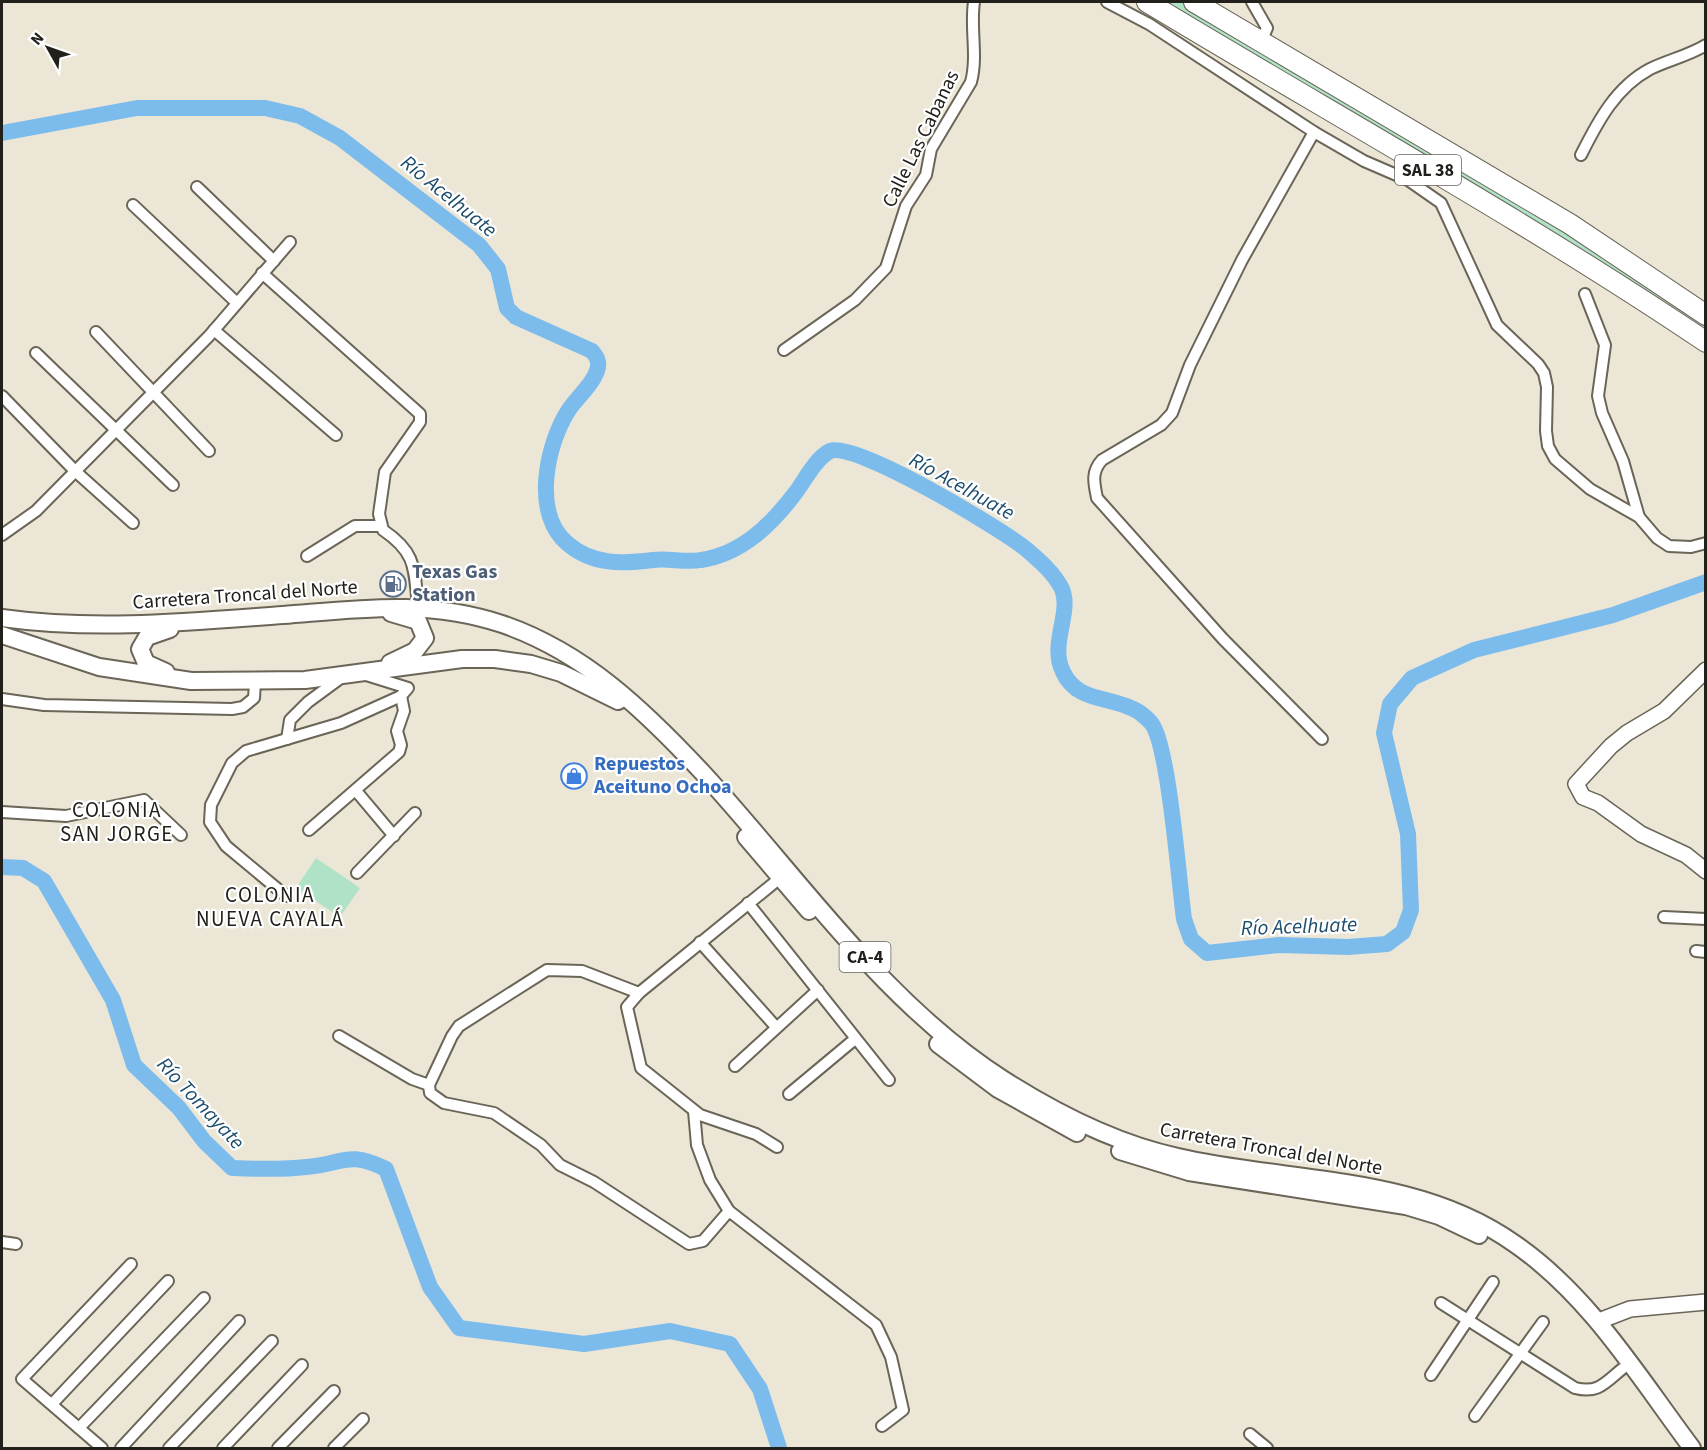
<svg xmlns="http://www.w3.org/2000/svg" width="1707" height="1450" viewBox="0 0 1707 1450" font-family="'Source Sans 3',sans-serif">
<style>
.green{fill:#b0e2c8}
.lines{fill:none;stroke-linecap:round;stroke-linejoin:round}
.river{stroke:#7cbced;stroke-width:16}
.street-casing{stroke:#6a6557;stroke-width:14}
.secondary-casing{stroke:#6a6557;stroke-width:18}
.primary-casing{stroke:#6a6557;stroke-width:20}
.highway-casing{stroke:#6a6557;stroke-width:22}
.street{stroke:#fff;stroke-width:10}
.secondary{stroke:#fff;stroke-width:15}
.primary{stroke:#fff;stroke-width:16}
.highway{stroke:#fff;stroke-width:20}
.labels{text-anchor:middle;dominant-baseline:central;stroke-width:4.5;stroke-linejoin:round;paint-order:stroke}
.shield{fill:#fff;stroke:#64635f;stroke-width:1.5}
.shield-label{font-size:18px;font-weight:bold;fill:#22201a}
.street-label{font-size:20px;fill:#22201a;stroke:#fff}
.service-label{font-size:20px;font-weight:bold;fill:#4e5e75;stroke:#fff;text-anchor:start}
.shop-label{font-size:20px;font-weight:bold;fill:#366cbe;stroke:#fff;text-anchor:start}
.water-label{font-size:21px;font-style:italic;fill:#1d4d6d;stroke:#fff}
.neighbourhood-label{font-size:21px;letter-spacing:1.5px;fill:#22201a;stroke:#fff}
</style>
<rect width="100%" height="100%" fill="#ece6d6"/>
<g class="green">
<polygon points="1156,2 1182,2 1261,50 1541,212 1705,321 1705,336"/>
<polygon points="316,858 360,888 340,917 296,888"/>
</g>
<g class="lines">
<g class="river">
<path d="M 2,133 L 137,108 L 265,108 L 300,116 L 340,138 L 479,245 L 498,269 L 507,308 L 516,317 L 592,351 C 596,356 599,360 598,367 C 595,383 576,398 568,411 C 546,446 532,515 568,544 C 593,565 622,564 653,560 C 669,558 685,563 701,560 C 742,554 772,524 796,492 C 805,480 816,458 830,451 C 854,440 1003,530 1026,549 C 1040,561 1054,573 1062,589 C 1072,613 1049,644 1063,672 C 1078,704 1112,695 1139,712 C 1143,715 1149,720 1152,724 C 1169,748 1179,883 1184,919 L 1191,939 L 1207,953 L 1279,945 L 1348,947 L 1387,944 L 1403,932 L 1411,910 L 1408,834 L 1384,733 L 1390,704 L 1412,678 L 1474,650 L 1613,615 L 1706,582"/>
<path d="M 2,867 L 23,868 L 44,881 L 113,1000 L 134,1065 L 179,1108 L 204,1141 L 232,1168 C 257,1169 281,1170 306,1167 C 344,1164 347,1150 386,1169 L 430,1287 L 459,1328 L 584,1344 L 670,1331 L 730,1344 L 760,1389 L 779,1448"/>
</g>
<g class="street-casing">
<g id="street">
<polyline points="1107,2 1149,24 1314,132 1364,161 1408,180 1441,203 1497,325 1538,364 1544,373 1547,387 1546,431 1548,446 1555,459 1590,489 1639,517 1657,538 1669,546 1691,547 1706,543"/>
<polyline points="1252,2 1267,28 1261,42"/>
<path d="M 1314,132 L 1242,260 L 1190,365 L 1172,413 L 1161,425 L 1102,460 C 1091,472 1094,483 1097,498 L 1223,639 L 1322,739"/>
<path d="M 1581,155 C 1598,121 1616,87 1650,69 C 1668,60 1688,56 1706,45"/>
<polyline points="197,187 274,261"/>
<polyline points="133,205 237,303"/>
<path d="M 262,273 L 420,414 L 420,422 L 385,472 L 379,514 L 383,530 C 417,553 414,569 418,607"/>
<polyline points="1585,294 1605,345 1598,396 1602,413 1623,461 1639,517"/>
<polyline points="214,330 336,435"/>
<polyline points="96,332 209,451"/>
<path d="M 784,350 L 855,300 L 886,268 L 906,206 L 926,175 L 931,149 L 971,82 C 978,56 970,28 974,2"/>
<polyline points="36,353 173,485"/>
<polyline points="2,396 75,471 133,523"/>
<polyline points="2,535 36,511 209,336 290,242"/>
<polyline points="307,556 355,526 381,526"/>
<polyline points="2,699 44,705 232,709 243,707 254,698 255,682"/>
<polyline points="287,739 290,720 308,702 342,677"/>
<polyline points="357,792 394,836"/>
<polyline points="2,812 66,816 144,800 181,835"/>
<polyline points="309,830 399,752 401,745 397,731 404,711 401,696"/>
<polyline points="357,873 415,813"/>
<polyline points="286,896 226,846 210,822 211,805 232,763 246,751 341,723 401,696 408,688 363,674"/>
<polyline points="748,903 889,1080"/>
<polyline points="1664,917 1706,919"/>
<polyline points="700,942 776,1027"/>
<polyline points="1696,951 1706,952"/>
<polyline points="639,993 582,971 547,970 459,1026 452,1036 429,1085 430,1093 444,1103 494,1113 541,1145 560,1165 594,1182 689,1244 703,1241 729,1211"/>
<polyline points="339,1036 412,1079 429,1085"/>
<polyline points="735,1066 818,990"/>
<polyline points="789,1094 855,1039"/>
<polyline points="694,1111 697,1145 710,1180 729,1211 876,1325 891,1357 903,1410 882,1426"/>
<polyline points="777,1147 756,1134 700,1115 641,1068 627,1007 639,993 780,878"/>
<polyline points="2,1242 16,1244"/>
<path d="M 1441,1303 L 1575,1388 C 1598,1394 1605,1383 1622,1369"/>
<polyline points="1431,1375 1493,1282"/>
<polyline points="52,1404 168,1281"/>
<polyline points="1475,1416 1543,1322"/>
<polyline points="79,1428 204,1298"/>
<polyline points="1250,1434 1267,1448"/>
<polyline points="102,1448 22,1379 131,1264"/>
<polyline points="121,1448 239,1321"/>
<polyline points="169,1448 272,1341"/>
<polyline points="223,1448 302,1365"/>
<polyline points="278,1448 334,1391"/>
<polyline points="334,1448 363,1419"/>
</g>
</g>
<g class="secondary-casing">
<g id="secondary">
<polyline points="1706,670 1664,711 1627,733 1611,746 1576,784 1583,797 1598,803 1641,834 1686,855 1706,871"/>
<polyline points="1599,1321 1630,1309 1706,1302"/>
</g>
</g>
<g class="primary-casing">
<g id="primary">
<path d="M 2,618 C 95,631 189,622 283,615 C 360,609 426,599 502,624 C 584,652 644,710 702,772 C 798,876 882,1002 1004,1080 C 1056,1113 1117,1144 1178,1157 C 1291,1183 1417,1174 1515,1244 C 1590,1296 1638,1376 1692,1448"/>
<polyline points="2,635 99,667 191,681 305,680 462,659 495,659 531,664 561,673 618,701"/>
<polyline points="390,663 415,651 425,638 418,621 391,613"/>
<polyline points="166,672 146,663 140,649 147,637 170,629"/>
<polyline points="746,837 809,911"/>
<polyline points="938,1044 998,1089 1077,1133"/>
<polyline points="1120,1151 1189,1172 1406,1206 1439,1216 1479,1235"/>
</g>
</g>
<g class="highway-casing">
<g id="highway">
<path d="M 1147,2 C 1334,115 1525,220 1706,342"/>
<polyline points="1194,2 1570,224 1706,315"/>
</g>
</g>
<use href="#street" class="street"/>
<use href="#secondary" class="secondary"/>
<use href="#primary" class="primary"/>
<use href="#highway" class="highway"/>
</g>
<defs>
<g id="fuel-ring" transform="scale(1.35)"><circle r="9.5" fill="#fff" stroke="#5c6f8a" stroke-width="1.5"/><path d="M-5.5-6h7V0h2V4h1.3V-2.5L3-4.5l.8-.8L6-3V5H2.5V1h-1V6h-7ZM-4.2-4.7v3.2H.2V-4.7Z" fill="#5c6f8a"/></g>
<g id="shop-ring" transform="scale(1.35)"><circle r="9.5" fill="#fff" stroke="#3f7fe0" stroke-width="1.5"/><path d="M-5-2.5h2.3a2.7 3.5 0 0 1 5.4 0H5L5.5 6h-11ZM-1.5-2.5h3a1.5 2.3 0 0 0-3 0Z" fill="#3f7fe0"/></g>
</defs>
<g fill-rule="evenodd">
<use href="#fuel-ring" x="393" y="584"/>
<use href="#shop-ring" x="574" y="776"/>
</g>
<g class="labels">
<g class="shield">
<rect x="1395" y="155" width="66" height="30" rx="4.5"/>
<rect x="839.5" y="942" width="51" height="30" rx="4.5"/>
</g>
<g class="shield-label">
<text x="1428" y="170">SAL 38</text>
<text x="865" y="957">CA-4</text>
</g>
<g class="street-label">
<text transform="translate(921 139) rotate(-64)">Calle Las Cabanas</text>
<text transform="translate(245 595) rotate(-4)">Carretera Troncal del Norte</text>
<text transform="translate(1271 1149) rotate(10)">Carretera Troncal del Norte</text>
</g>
<g class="service-label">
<text x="412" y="572">Texas Gas<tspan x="412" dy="23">Station</tspan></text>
</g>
<g class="shop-label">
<text x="594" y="764">Repuestos<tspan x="594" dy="23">Aceituno Ochoa</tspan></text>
</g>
<g class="water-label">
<text transform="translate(449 196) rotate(39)">Río Acelhuate</text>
<text transform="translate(962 486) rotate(29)">Río Acelhuate</text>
<text transform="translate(1299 926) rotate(-2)">Río Acelhuate</text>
<text transform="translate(201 1103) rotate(47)">Río Tomayate</text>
</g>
<g class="neighbourhood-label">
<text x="117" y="810">COLONIA<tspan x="117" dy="24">SAN JORGE</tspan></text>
<text x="270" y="895">COLONIA<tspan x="270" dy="24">NUEVA CAYALÁ</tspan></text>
</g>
</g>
<rect width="1707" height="1450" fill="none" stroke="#22201a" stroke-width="6"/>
<g transform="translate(48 48) rotate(310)" stroke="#ffffff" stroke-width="4.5" paint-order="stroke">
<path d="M0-4.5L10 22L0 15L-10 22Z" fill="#22201a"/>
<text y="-9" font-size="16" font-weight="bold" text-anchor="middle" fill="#22201a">N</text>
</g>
</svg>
